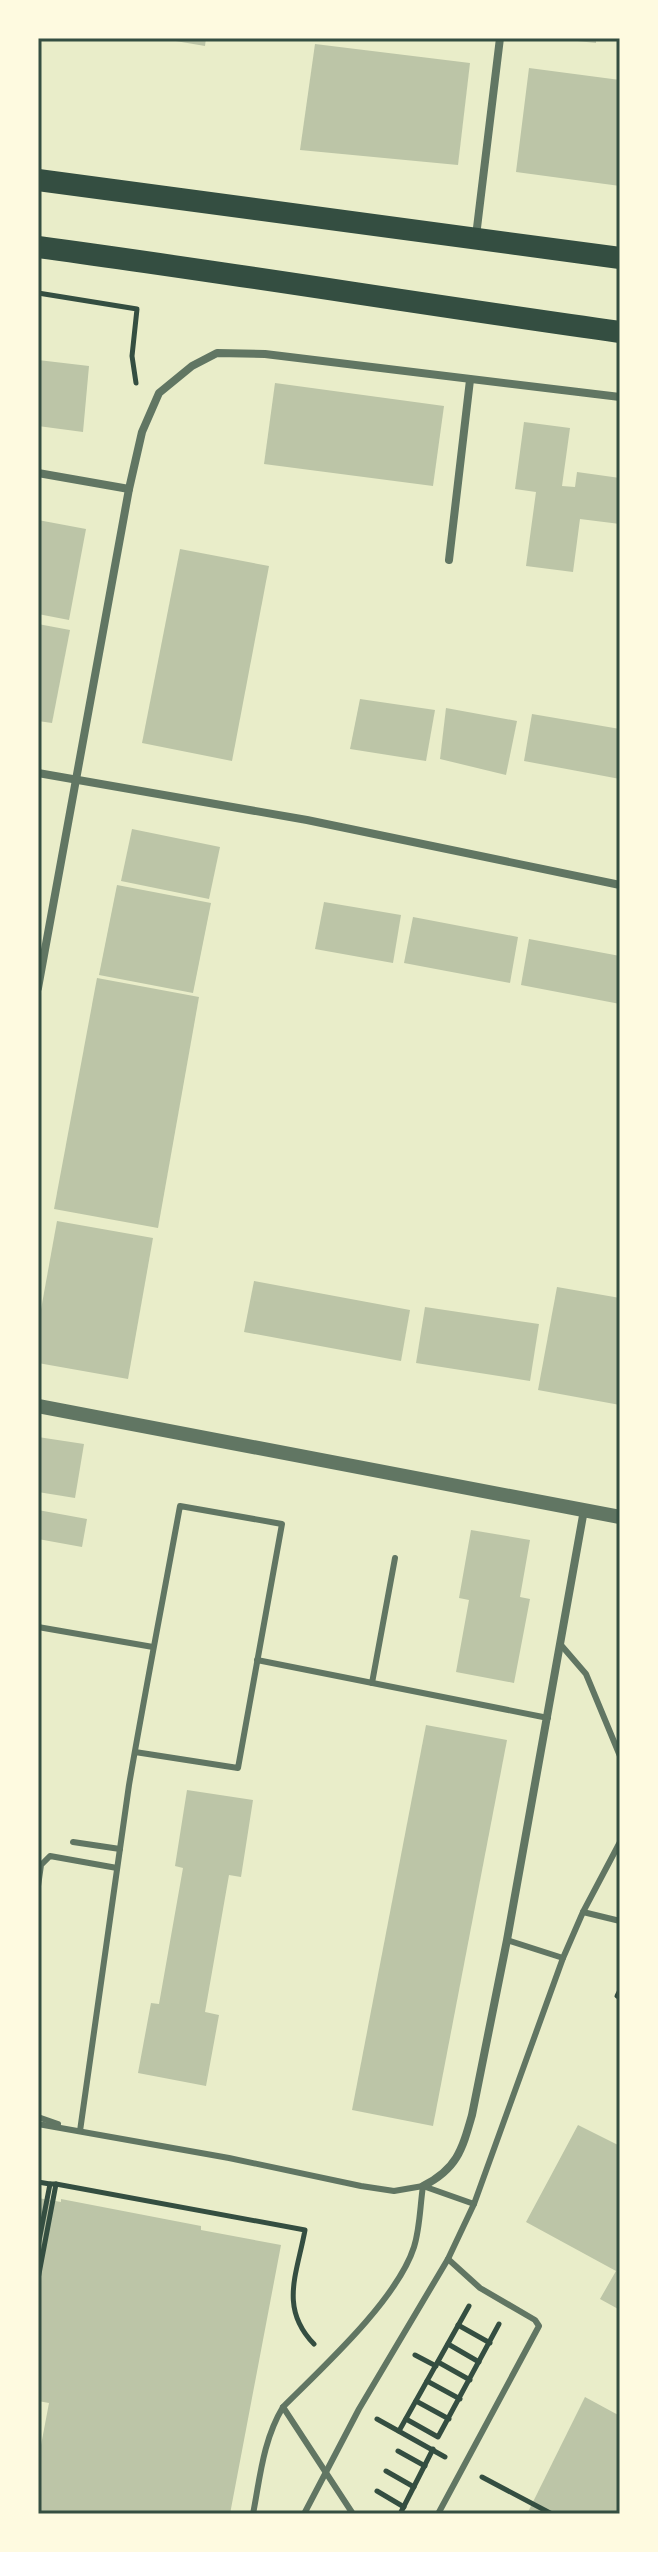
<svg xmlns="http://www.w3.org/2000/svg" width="658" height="2552" viewBox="0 0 658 2552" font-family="'Open Sans',sans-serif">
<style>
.building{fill:#bcc5a7}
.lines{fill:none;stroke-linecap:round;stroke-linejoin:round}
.path{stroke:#344e41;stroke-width:5}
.service{stroke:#617663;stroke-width:6}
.minor{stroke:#617663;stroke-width:8}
.tertiary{stroke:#617663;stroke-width:14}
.trunk{stroke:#344e41;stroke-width:22}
.neatline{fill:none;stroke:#344e41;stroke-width:3}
</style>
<rect width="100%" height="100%" fill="#e9edc9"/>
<g class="building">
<polygon points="158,38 206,38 205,46"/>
<polygon points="568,38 596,38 596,43 568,40"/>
<polygon points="315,44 470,63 458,165 300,150"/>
<polygon points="529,68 620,80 620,186 516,172"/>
<polygon points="38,360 89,366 83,432 38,426"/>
<polygon points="275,383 444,406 433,486 264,464"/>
<polygon points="524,422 570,428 562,486 575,487 577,472 620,478 620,524 580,519 573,572 526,566 536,492 515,489"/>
<polygon points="38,520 86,529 69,620 38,614"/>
<polygon points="180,549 269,566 232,761 142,743"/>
<polygon points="38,624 70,630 52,723 38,721"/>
<polygon points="360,699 435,710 426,761 350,749"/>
<polygon points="446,708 517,721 506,775 440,759"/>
<polygon points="532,714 620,729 620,779 524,761"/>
<polygon points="132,829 220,847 209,899 121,881"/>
<polygon points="117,885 211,903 193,993 99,975"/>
<polygon points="324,902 401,915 393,963 315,949"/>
<polygon points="413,917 518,937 510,983 404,963"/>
<polygon points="529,939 620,956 620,1004 521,985"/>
<polygon points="97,978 199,997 158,1228 54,1209"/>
<polygon points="57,1221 153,1238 128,1379 38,1363 38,1326"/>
<polygon points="254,1281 410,1310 401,1361 244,1332"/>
<polygon points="557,1287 620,1298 620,1405 538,1390"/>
<polygon points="425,1307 539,1324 530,1381 416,1363"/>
<polygon points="38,1437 84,1444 75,1498 38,1492"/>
<polygon points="38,1510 87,1519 82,1547 38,1539"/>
<polygon points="471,1530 530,1540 520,1597 530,1599 514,1683 456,1672 469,1600 459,1598"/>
<polygon points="426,1725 507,1740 433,2126 352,2110"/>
<polygon points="187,1790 253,1800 241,1877 229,1875 205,2012 219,2015 206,2086 138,2073 151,2003 159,2004 183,1868 175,1866"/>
<polygon points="578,2125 620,2146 620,2310 600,2299 616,2271 526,2222"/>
<polygon points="38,2198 61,2202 61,2199 201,2226 201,2230 281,2245 230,2514 38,2514 38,2461 49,2403 38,2401"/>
<polygon points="585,2397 620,2416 620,2514 527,2514"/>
</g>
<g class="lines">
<g class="path">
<polyline points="38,293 137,309 132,356 136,383"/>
<polyline points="620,1990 617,1996 620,1998"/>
<polyline points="38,2182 50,2184"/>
<polyline points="38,2246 50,2184 56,2184"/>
<path d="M 38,2279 L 56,2184 L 305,2230 C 297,2274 279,2308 314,2344"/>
<polyline points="458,2325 490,2343"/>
<polyline points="448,2344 479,2362"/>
<polyline points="415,2355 436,2366"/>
<polyline points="438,2362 470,2380"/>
<polyline points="427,2381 460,2399"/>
<polyline points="416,2401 449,2419"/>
<polyline points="377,2419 445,2457"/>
<polyline points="406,2419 438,2437 499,2324"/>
<polyline points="399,2431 469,2306"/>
<polyline points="398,2451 425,2466"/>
<polyline points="386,2471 414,2487"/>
<polyline points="482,2477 552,2514"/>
<polyline points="377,2491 404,2507"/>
<polyline points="400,2514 433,2449"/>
</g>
<g class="service">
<polyline points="38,1627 153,1647"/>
<polyline points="561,1645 586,1674 620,1756"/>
<polyline points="257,1660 548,1718"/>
<polyline points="372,1683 395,1558"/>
<polyline points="73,1842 120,1849"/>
<polyline points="38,1886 41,1865 50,1856 117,1868"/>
<polyline points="583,1912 620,1921"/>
<polyline points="507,1940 563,1958"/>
<polyline points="38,2117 58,2124"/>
<polyline points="38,2124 229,2158 361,2186 394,2191 423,2186 474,2204 563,1958 583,1912 620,1842"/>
<path d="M 80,2131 L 129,1785 C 145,1692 163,1599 180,1506 L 282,1524 L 238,1768 L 135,1752"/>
<polyline points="283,2407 353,2514"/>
<path d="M 253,2514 C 260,2478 263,2440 283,2407 C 322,2368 397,2300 414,2247 C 420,2228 420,2206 423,2186"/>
<polyline points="304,2514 359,2409 448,2259 474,2204"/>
<polyline points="438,2514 539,2326 535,2320 480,2288 448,2259"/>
</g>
<g class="minor">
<polyline points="476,236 500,38"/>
<polyline points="38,473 129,489"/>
<polyline points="449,560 470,380"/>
<polyline points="38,773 307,820 620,885"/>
<polyline points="38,988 129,489 142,432 159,393 192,366 217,353 265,354 620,397"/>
<path d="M 423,2186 C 457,2169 462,2150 472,2115 L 507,1940 L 584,1510"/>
</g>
<polyline class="tertiary" points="38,1406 620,1517"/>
<g class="trunk">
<polyline points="38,180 620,258"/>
<path d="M 38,247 C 232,273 426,305 620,332"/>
</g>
</g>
<rect width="658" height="2552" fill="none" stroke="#fefae0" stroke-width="80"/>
<rect x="40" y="40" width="578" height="2472" class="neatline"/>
</svg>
